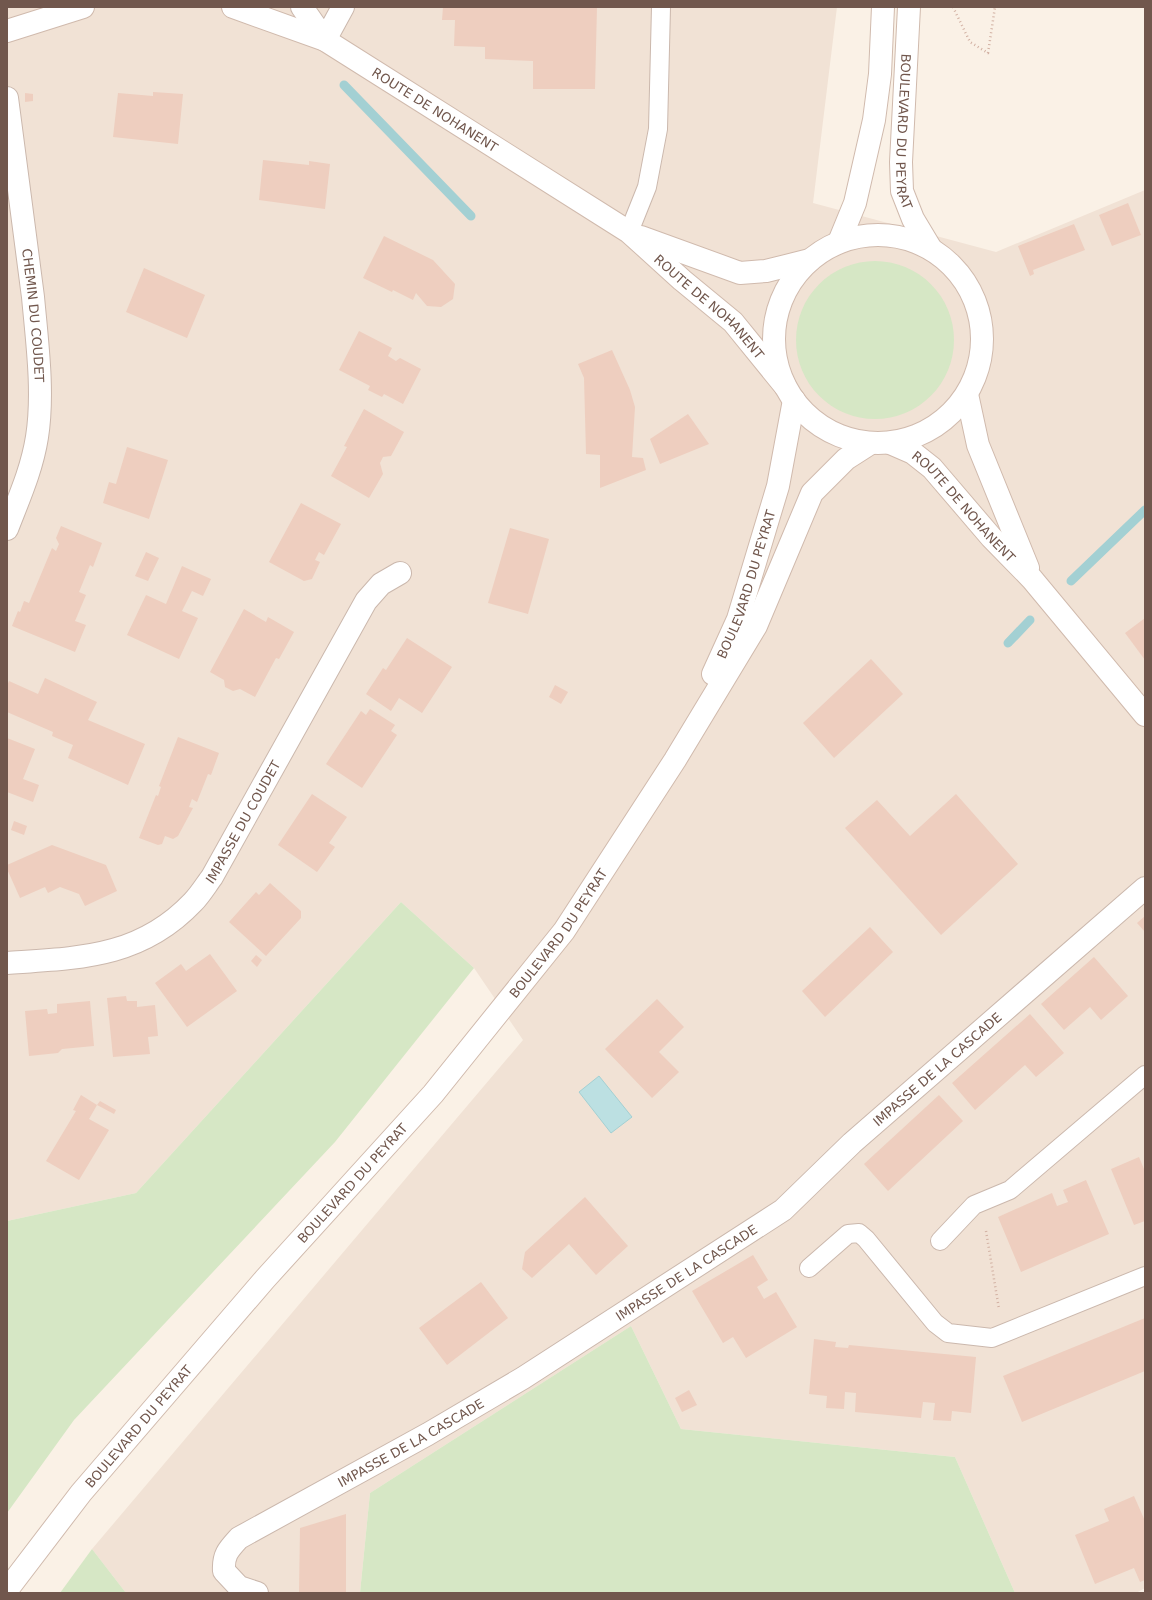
<svg xmlns="http://www.w3.org/2000/svg" width="1152" height="1600" viewBox="0 0 1152 1600" font-family="'DejaVu Sans',sans-serif">
<style>
.residential{fill:#f1e2d5}
.green{fill:#d6e7c5}
.water{fill:#bce0e2;stroke:#a3d0d3}
.lines{fill:none;stroke-linecap:round;stroke-linejoin:round}
.stream{stroke:#a3d0d3;stroke-width:9}
.building{fill:#eecebf}
.lane-casing{stroke:#cbb8ad;stroke-width:20}
.street-casing{stroke:#cbb8ad;stroke-width:24}
.secondary-casing{stroke:#d0baad;stroke-width:24}
.path{stroke:#d2b1a3;stroke-width:2.5;stroke-dasharray:1 3;stroke-linecap:butt}
.lane{stroke:#fff;stroke-width:18}
.street{stroke:#fff;stroke-width:22}
.secondary{stroke:#fff;stroke-width:22}
.labels{text-anchor:middle;dominant-baseline:central;stroke-width:3;stroke-linejoin:round;paint-order:stroke}
.street-label{font-size:13px;fill:#71574d;stroke:#fef5ec}
</style>
<rect width="100%" height="100%" fill="#faf1e6"/>
<polygon class="residential" points="7,7 837,7 813,203 996,252 1145,190 1145,1588 1136,1593 1015,1593 955,1457 681,1429 631,1326 370,1493 360,1593 126,1593 92,1549 523,1040 474,968 401,902 136,1193 7,1221"/>
<g class="green">
<circle cx="875" cy="340" r="79"/>
<polygon points="401,902 474,968 335,1142 74,1420 7,1513 7,1221 136,1193"/>
<polygon points="631,1326 681,1429 955,1457 1015,1593 360,1593 370,1493"/>
<polygon points="92,1549 126,1593 60,1593"/>
</g>
<polygon class="water" points="599,1076 632,1117 611,1133 579,1092"/>
<g class="lines">
<g class="stream">
<polyline points="344,85 471,216"/>
<polyline points="1071,581 1145,510"/>
<polyline points="1008,643 1030,620"/>
</g>
</g>
<g class="building">
<polygon points="443,7 597,7 595,89 533,89 533,61 485,59 485,47 454,46 455,20 442,20"/>
<polygon points="153,92 183,94 178,144 113,137 118,93 153,96"/>
<polygon points="25,93 33,94 33,101 25,102"/>
<polygon points="263,160 309,165 309,161 330,164 325,209 259,200"/>
<polygon points="1128,203 1141,235 1112,246 1099,215"/>
<polygon points="1074,224 1085,250 1033,270 1034,274 1030,276 1018,246"/>
<polygon points="384,236 433,260 455,284 453,299 441,307 427,306 416,293 413,300 393,290 392,292 363,278"/>
<polygon points="144,268 205,295 187,338 126,312"/>
<polygon points="359,331 392,348 388,356 396,361 400,358 421,369 403,404 384,394 382,397 368,390 370,386 339,370"/>
<polygon points="612,350 630,390 635,407 632,457 643,458 646,470 600,488 600,455 586,454 584,378 578,364"/>
<polygon points="364,409 404,432 391,456 383,457 380,463 383,474 369,498 331,476 347,447 344,446"/>
<polygon points="688,414 709,444 660,464 650,439"/>
<polygon points="127,447 168,460 149,519 103,503 109,482 116,484"/>
<polygon points="301,503 341,524 324,555 319,552 315,560 320,562 312,579 304,581 269,562"/>
<polygon points="61,526 102,543 93,567 90,565 79,592 86,595 75,621 86,625 75,652 12,626 18,611 20,612 24,601 29,603 52,548 56,551 59,544 56,538"/>
<polygon points="510,528 549,539 528,614 488,603"/>
<polygon points="146,552 159,558 148,581 135,576"/>
<polygon points="182,566 211,579 203,596 192,591 182,611 198,618 179,659 127,635 146,595 166,604"/>
<polygon points="244,609 266,622 268,617 294,632 279,659 276,658 255,697 240,689 233,691 225,687 224,680 210,672"/>
<polygon points="1145,618 1145,660 1125,633"/>
<polygon points="407,638 452,667 422,713 399,698 391,711 366,694 383,668 386,670"/>
<polygon points="871,659 903,694 834,758 803,723"/>
<polygon points="45,678 97,702 88,720 145,744 128,785 68,758 73,745 52,736 53,732 7,712 7,686 9,681 38,694"/>
<polygon points="555,685 568,692 561,704 549,697"/>
<polygon points="370,709 395,725 391,731 397,735 362,788 326,764 361,711 366,715"/>
<polygon points="178,737 219,753 211,775 208,774 197,802 192,799 189,807 193,808 178,836 173,839 165,836 162,844 158,845 139,838 156,795 158,796 161,787 159,786"/>
<polygon points="7,738 35,749 23,779 39,785 33,802 7,792"/>
<polygon points="312,794 347,817 329,843 335,847 317,872 278,845"/>
<polygon points="956,794 1018,864 941,935 845,828 877,800 910,836"/>
<polygon points="14,821 27,826 24,835 11,830"/>
<polygon points="52,845 106,865 117,891 85,906 79,894 60,887 48,893 45,887 20,898 7,869 7,865"/>
<polygon points="270,883 301,911 301,918 266,956 229,922 256,892 259,895"/>
<polygon points="1145,916 1145,932 1137,923"/>
<polygon points="870,927 893,952 825,1017 802,991"/>
<polygon points="210,954 237,991 187,1027 155,983 181,964 186,971"/>
<polygon points="256,955 262,960 257,967 251,961"/>
<polygon points="1094,957 1128,996 1101,1020 1090,1007 1064,1030 1041,1004"/>
<polygon points="126,996 127,1001 137,1001 137,1007 155,1005 158,1036 148,1037 150,1054 113,1057 107,998"/>
<polygon points="657,999 684,1027 659,1052 679,1072 652,1098 605,1049"/>
<polygon points="90,1001 94,1046 62,1049 58,1053 29,1056 25,1011 47,1009 48,1014 57,1013 57,1004"/>
<polygon points="1030,1014 1064,1053 1036,1077 1025,1065 975,1110 952,1083"/>
<polygon points="81,1095 97,1105 89,1119 109,1130 79,1180 46,1161 76,1111 73,1110"/>
<polygon points="939,1095 963,1121 888,1191 864,1164"/>
<polygon points="100,1101 116,1110 114,1114 97,1105"/>
<polygon points="1139,1157 1144,1169 1145,1169 1145,1221 1134,1225 1111,1169"/>
<polygon points="1086,1180 1109,1234 1021,1272 998,1217 1052,1193 1057,1206 1068,1202 1063,1190"/>
<polygon points="585,1197 628,1246 596,1275 569,1244 532,1278 522,1269 525,1252"/>
<polygon points="753,1255 768,1280 757,1287 764,1299 776,1292 797,1327 746,1358 733,1337 723,1343 692,1291"/>
<polygon points="481,1282 508,1318 447,1365 419,1328"/>
<polygon points="1145,1318 1145,1371 1022,1422 1003,1376"/>
<polygon points="814,1339 836,1342 835,1347 848,1348 849,1345 976,1357 971,1413 952,1411 951,1421 933,1420 935,1403 923,1402 921,1418 855,1412 856,1393 845,1392 844,1409 826,1408 827,1396 809,1394"/>
<polygon points="689,1390 697,1405 682,1412 675,1398"/>
<polygon points="1134,1496 1145,1521 1145,1580 1140,1582 1134,1568 1095,1584 1075,1535 1109,1521 1104,1509"/>
<polygon points="346,1514 346,1593 299,1593 300,1528"/>
</g>
<g class="lines">
<g class="lane-casing">
<g id="lane">
<polyline points="629,232 647,187 658,129 661,7"/>
<polyline points="940,1241 974,1205 1010,1190 1145,1075"/>
<polyline points="809,1268 848,1234 859,1233 866,1239 935,1323 948,1333 992,1338 1145,1276"/>
</g>
</g>
<g class="street-casing">
<g id="street">
<polyline points="302,7 325,40 343,7"/>
<path id="s1" d="M 7,98 C 16,165 25,231 33,297 C 37,341 44,393 37,437 C 32,469 19,498 7,529"/>
<path id="s2" d="M 7,963 C 79,958 140,958 193,902 C 200,895 206,885 212,877 L 366,601 L 381,584 L 400,573"/>
<path id="s3" d="M 257,1593 L 239,1587 L 224,1571 C 223,1555 228,1550 239,1538 L 428,1434 L 523,1378 L 783,1210 L 852,1143 L 1145,888"/>
</g>
</g>
<g class="secondary-casing">
<g id="secondary">
<path id="s4" d="M 233,7 L 325,40 L 629,232 L 682,280 L 733,322 L 785,386"/>
<path id="s5" d="M 909,7 L 901,162 L 902,191 L 913,219 L 931,249"/>
<polyline points="7,31 83,7"/>
<circle cx="878" cy="339" r="104"/>
<polyline points="641,237 740,273 766,271 810,260"/>
<polyline points="839,242 855,203 874,120 880,74 883,7"/>
<polyline points="967,394 978,445 1028,568"/>
<path id="s6" d="M 890,443 L 913,453 L 932,468 L 991,537 L 1032,579 L 1145,715"/>
<path id="s7" d="M 713,674 L 738,619 L 778,486 L 794,400"/>
<path id="s8" d="M 7,1590 L 81,1493 L 265,1279 L 433,1094 L 564,931 L 675,760 L 756,626 L 812,493 L 846,459 L 871,443"/>
</g>
</g>
<g class="path">
<polyline points="953,7 970,42 988,53 995,7"/>
<polyline points="986,1231 999,1309"/>
</g>
<use href="#lane" class="lane"/>
<use href="#street" class="street"/>
<use href="#secondary" class="secondary"/>
</g>
<g class="labels">
<g class="street-label">
<text stroke="none"><textPath href="#s4" startOffset="228">ROUTE DE NOHANENT</textPath></text>
<text stroke="none"><textPath href="#s5" startOffset="125">BOULEVARD DU PEYRAT</textPath></text>
<text stroke="none"><textPath href="#s4" startOffset="567">ROUTE DE NOHANENT</textPath></text>
<text stroke="none"><textPath href="#s1" startOffset="219">CHEMIN DU COUDET</textPath></text>
<text stroke="none"><textPath href="#s6" startOffset="99">ROUTE DE NOHANENT</textPath></text>
<text stroke="none"><textPath href="#s7" startOffset="96">BOULEVARD DU PEYRAT</textPath></text>
<text stroke="none"><textPath href="#s2" startOffset="296">IMPASSE DU COUDET</textPath></text>
<text stroke="none"><textPath href="#s8" startOffset="858">BOULEVARD DU PEYRAT</textPath></text>
<text stroke="none"><textPath href="#s3" startOffset="923">IMPASSE DE LA CASCADE</textPath></text>
<text stroke="none"><textPath href="#s8" startOffset="534">BOULEVARD DU PEYRAT</textPath></text>
<text stroke="none"><textPath href="#s3" startOffset="599">IMPASSE DE LA CASCADE</textPath></text>
<text stroke="none"><textPath href="#s8" startOffset="210">BOULEVARD DU PEYRAT</textPath></text>
<text stroke="none"><textPath href="#s3" startOffset="275">IMPASSE DE LA CASCADE</textPath></text>
</g>
</g>
<rect width="1152" height="1600" fill="none" stroke="#71574d" stroke-width="16"/>
</svg>
